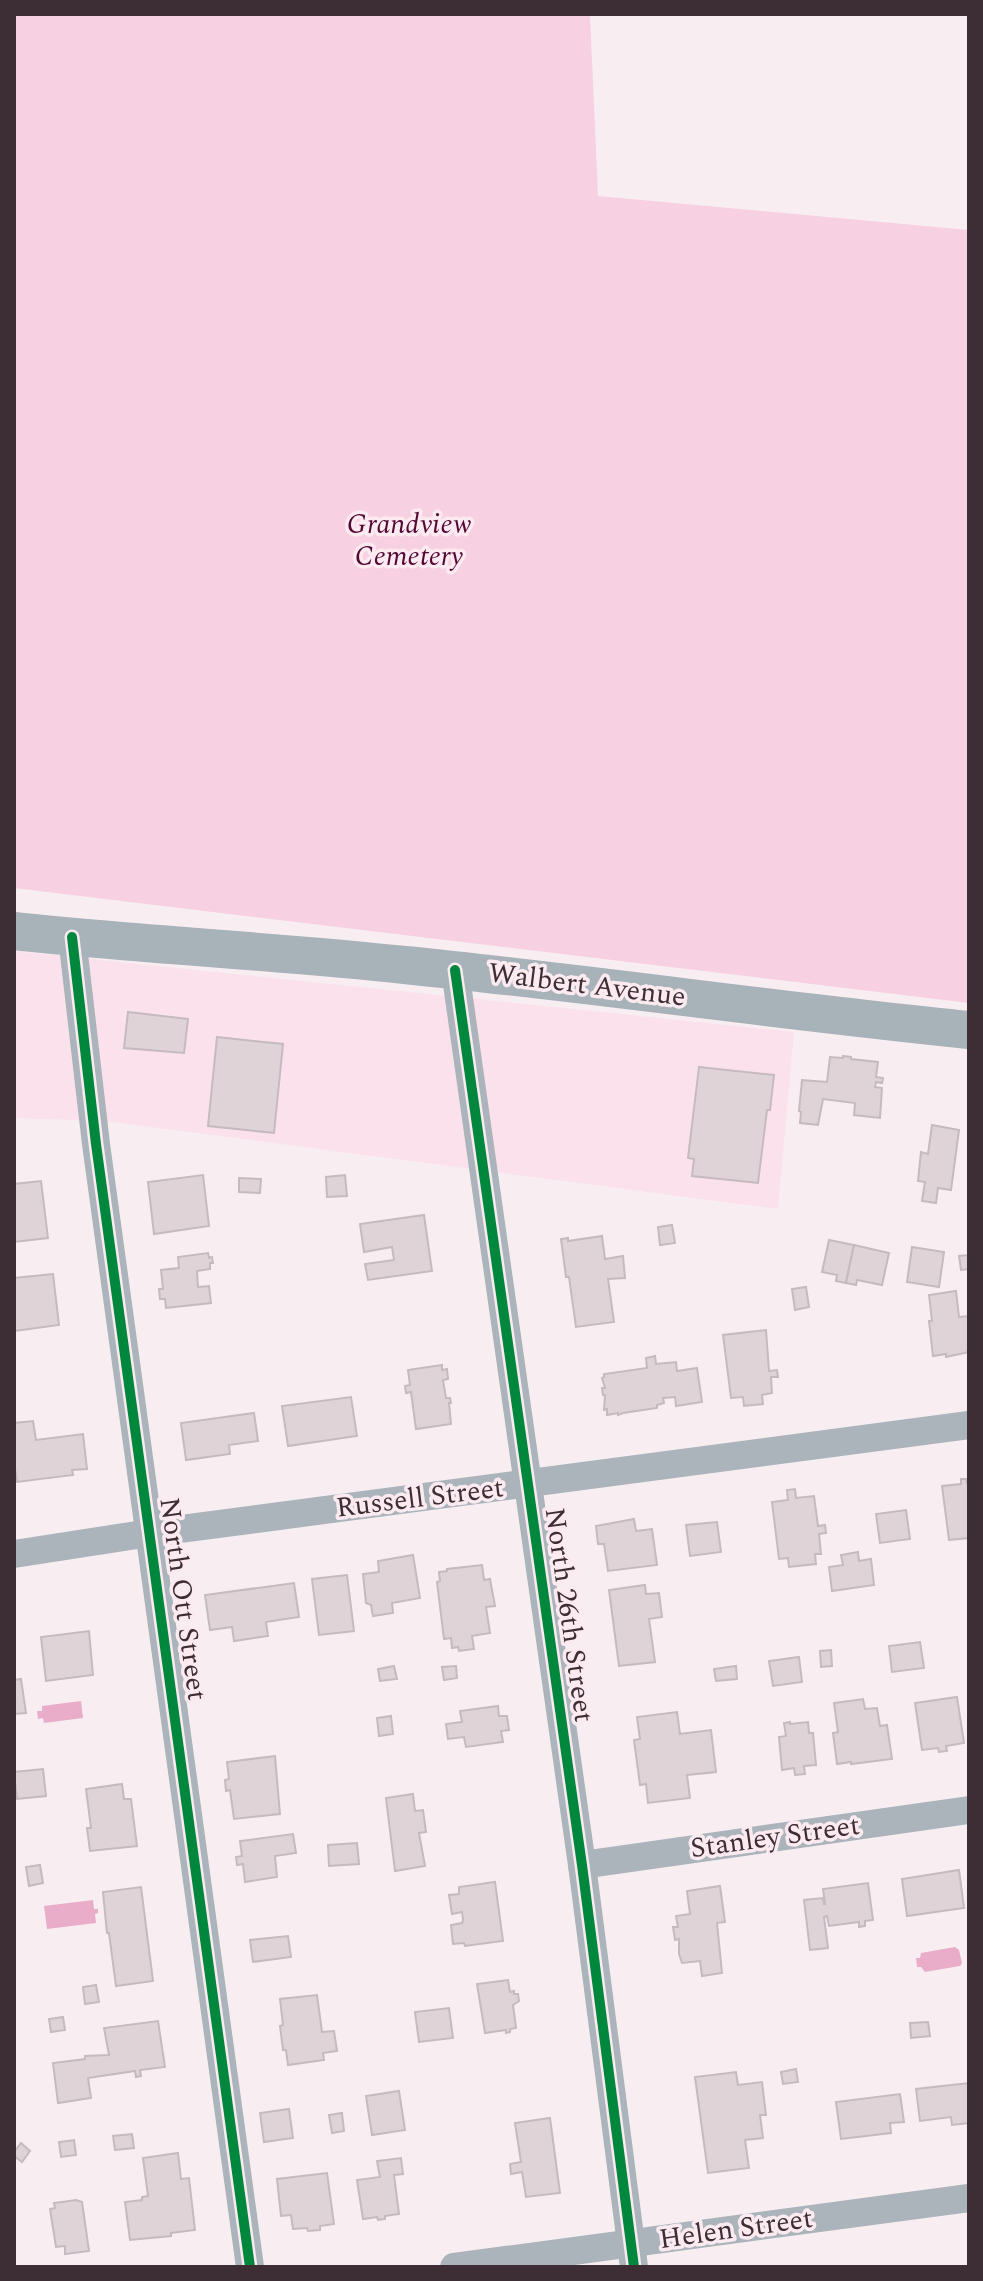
<svg xmlns="http://www.w3.org/2000/svg" width="983" height="2281" viewBox="0 0 983 2281" font-family="Spectral,serif">
<style>
.built{fill:#fbe1ec}
.green{fill:#f7d0e1}
.water{fill:#e9acc9}
.building{fill:#dfd3d8;stroke:#c5babf;stroke-width:2}
.lines{fill:none;stroke-linecap:round;stroke-linejoin:round}
.street{stroke:#aab4ba;stroke-width:28}
.secondary{stroke:#a8b2b9;stroke-width:38}
.cycleway-casing{stroke:#fbebf1;stroke-width:15}
.cycleway{stroke:#00873e;stroke-width:10}
.labels{text-anchor:middle;dominant-baseline:central;stroke-width:7;stroke-linejoin:round;paint-order:stroke}
.park-label{font-size:28px;font-style:italic;fill:#520734;stroke:#fbebf1}
.street-label{font-size:28px;fill:#3d2e35;stroke:#fbebf1}
</style>
<rect width="100%" height="100%" fill="#f8eef2"/>
<polygon class="built" points="14,951 794,1032 778,1209 105,1121 14,1118"/>
<polygon class="green" points="14,14 590,14 598,196 969,230 969,1003 14,888"/>
<g class="water">
<polygon points="81,1701 83,1718 44,1723 43,1718 38,1719 37,1711 42,1711 42,1706"/>
<polygon points="93,1900 94,1909 98,1909 98,1913 95,1914 96,1923 47,1929 44,1906"/>
<polygon points="955,1947 959,1950 962,1963 960,1966 925,1972 921,1967 917,1967 916,1958 920,1958 921,1953"/>
</g>
<g class="building">
<polygon points="128,1012 188,1019 184,1053 124,1048"/>
<polygon points="217,1037 283,1044 274,1133 208,1126"/>
<polygon points="843,1056 851,1057 851,1059 878,1062 876,1077 883,1078 882,1083 876,1082 875,1087 882,1088 880,1118 854,1115 855,1103 823,1099 818,1125 800,1123 801,1112 799,1111 802,1080 827,1082 830,1057 843,1058"/>
<polygon points="699,1067 774,1075 770,1110 767,1110 758,1183 692,1176 694,1159 688,1158"/>
<polygon points="932,1125 959,1130 951,1190 938,1188 936,1203 922,1201 925,1182 918,1181 921,1152 928,1154"/>
<polygon points="203,1175 209,1226 154,1234 148,1182"/>
<polygon points="345,1175 347,1196 327,1197 326,1177"/>
<polygon points="239,1178 261,1179 260,1193 239,1192"/>
<polygon points="41,1181 48,1238 14,1242 14,1184"/>
<polygon points="424,1215 432,1271 368,1280 365,1264 394,1260 392,1247 364,1252 360,1224"/>
<polygon points="672,1225 675,1243 660,1245 658,1227"/>
<polygon points="602,1236 605,1259 623,1256 625,1278 608,1279 614,1322 576,1327 569,1277 566,1277 561,1239 568,1238 568,1241"/>
<polygon points="829,1240 854,1245 846,1283 836,1281 837,1275 822,1272"/>
<polygon points="854,1245 889,1253 882,1285 857,1280 856,1285 846,1283"/>
<polygon points="912,1247 944,1252 939,1287 907,1282"/>
<polygon points="208,1253 209,1258 212,1257 213,1263 210,1263 210,1269 197,1271 198,1287 209,1286 211,1303 166,1308 165,1299 160,1299 159,1289 163,1289 161,1270 179,1268 178,1257"/>
<polygon points="969,1255 969,1269 961,1270 959,1256"/>
<polygon points="53,1274 59,1325 14,1331 14,1278"/>
<polygon points="806,1287 809,1307 795,1310 792,1289"/>
<polygon points="956,1291 959,1317 969,1316 969,1352 946,1357 946,1354 933,1356 929,1321 932,1321 929,1295"/>
<polygon points="766,1330 769,1371 777,1370 778,1377 771,1377 772,1393 762,1395 763,1404 744,1406 743,1397 731,1398 723,1335"/>
<polygon points="655,1356 656,1364 676,1362 677,1371 697,1368 702,1402 676,1406 675,1397 663,1398 664,1403 657,1405 657,1408 623,1413 618,1415 618,1413 607,1415 607,1409 604,1410 605,1395 603,1395 602,1388 605,1388 602,1378 604,1377 604,1374 647,1368 646,1358"/>
<polygon points="442,1365 442,1370 447,1369 448,1379 443,1380 446,1398 450,1398 451,1403 449,1403 451,1424 416,1429 411,1392 406,1393 405,1386 410,1385 408,1370"/>
<polygon points="351,1397 357,1436 288,1446 282,1406"/>
<polygon points="254,1413 258,1441 229,1445 230,1454 186,1460 181,1423"/>
<polygon points="33,1421 36,1440 83,1434 87,1469 72,1470 73,1475 17,1482 14,1462 14,1423"/>
<polygon points="961,1479 966,1479 967,1483 969,1483 969,1538 949,1540 942,1486 961,1484"/>
<polygon points="795,1489 796,1498 814,1496 818,1526 825,1525 826,1533 819,1534 821,1554 815,1554 816,1564 789,1567 788,1558 779,1559 772,1502 788,1500 787,1490"/>
<polygon points="906,1510 910,1539 880,1543 876,1514"/>
<polygon points="634,1519 636,1531 652,1529 657,1565 608,1571 604,1544 598,1544 596,1526"/>
<polygon points="717,1522 721,1552 690,1556 686,1525"/>
<polygon points="858,1552 859,1561 871,1559 874,1585 832,1591 829,1567 843,1565 841,1555"/>
<polygon points="413,1555 420,1598 392,1603 393,1613 373,1616 371,1605 366,1603 363,1574 379,1572 378,1561"/>
<polygon points="482,1565 484,1580 490,1579 495,1606 486,1607 490,1633 472,1636 474,1649 459,1651 458,1647 452,1648 451,1638 444,1639 437,1582 440,1581 439,1572 447,1571 447,1569"/>
<polygon points="347,1575 354,1631 319,1635 312,1579"/>
<polygon points="294,1583 299,1617 266,1622 268,1636 234,1641 232,1627 210,1630 205,1595"/>
<polygon points="645,1585 646,1594 659,1593 662,1617 649,1619 655,1662 619,1666 609,1590"/>
<polygon points="89,1631 93,1675 46,1681 41,1637"/>
<polygon points="920,1642 924,1668 892,1672 889,1646"/>
<polygon points="831,1650 832,1666 821,1667 820,1651"/>
<polygon points="799,1657 802,1682 773,1686 769,1661"/>
<polygon points="394,1666 397,1679 380,1681 378,1669"/>
<polygon points="456,1666 457,1678 444,1680 442,1667"/>
<polygon points="736,1666 737,1679 716,1681 714,1669"/>
<polygon points="21,1679 26,1713 14,1714 14,1680"/>
<polygon points="957,1697 964,1743 946,1746 947,1751 939,1752 938,1748 922,1750 915,1703"/>
<polygon points="863,1699 865,1709 877,1708 880,1726 887,1725 892,1759 851,1764 851,1762 837,1764 833,1733 838,1732 834,1703"/>
<polygon points="498,1706 499,1716 507,1716 509,1730 501,1731 503,1742 466,1747 464,1737 448,1739 446,1724 462,1722 460,1711"/>
<polygon points="677,1712 680,1734 711,1730 716,1772 687,1775 690,1798 648,1803 646,1784 640,1785 634,1740 640,1739 637,1717"/>
<polygon points="391,1716 393,1734 379,1736 377,1718"/>
<polygon points="790,1722 790,1724 808,1722 809,1733 813,1733 816,1765 804,1766 805,1774 795,1775 794,1768 782,1770 779,1737 786,1736 784,1723"/>
<polygon points="275,1756 280,1814 234,1819 230,1790 226,1791 225,1780 229,1779 227,1762"/>
<polygon points="43,1769 46,1796 17,1799 14,1772"/>
<polygon points="122,1784 124,1799 131,1799 137,1846 90,1851 87,1828 91,1828 86,1789"/>
<polygon points="413,1794 415,1811 423,1810 426,1832 419,1833 425,1866 395,1871 386,1798"/>
<polygon points="293,1834 296,1853 275,1856 277,1877 245,1882 243,1864 237,1865 236,1857 242,1856 240,1841"/>
<polygon points="357,1843 359,1864 329,1866 328,1845"/>
<polygon points="40,1865 43,1883 29,1886 26,1867"/>
<polygon points="959,1870 964,1908 907,1916 902,1879"/>
<polygon points="495,1882 503,1941 465,1946 464,1943 453,1944 451,1925 462,1923 463,1920 462,1912 452,1914 449,1895 459,1894 459,1887"/>
<polygon points="868,1883 873,1920 865,1921 865,1926 859,1927 859,1922 829,1926 827,1916 824,1917 828,1948 810,1950 804,1900 823,1898 824,1904 825,1904 823,1889"/>
<polygon points="720,1886 725,1922 717,1923 722,1973 702,1976 700,1961 682,1963 679,1954 679,1939 675,1940 673,1927 678,1927 676,1916 690,1914 687,1891"/>
<polygon points="141,1887 153,1981 116,1986 109,1933 107,1933 103,1892"/>
<polygon points="288,1936 291,1957 253,1962 250,1940"/>
<polygon points="508,1980 510,1992 514,1991 514,1994 518,1994 519,2001 513,2005 516,2028 510,2029 510,2032 506,2033 506,2030 485,2033 477,1984"/>
<polygon points="96,1985 99,2002 85,2004 83,1987"/>
<polygon points="317,1995 322,2032 334,2031 337,2051 323,2053 324,2060 288,2065 286,2050 283,2050 280,2026 283,2025 280,1999"/>
<polygon points="449,2008 453,2038 419,2042 415,2012"/>
<polygon points="63,2017 65,2030 51,2032 49,2019"/>
<polygon points="158,2021 165,2067 140,2070 141,2076 136,2077 135,2071 88,2078 91,2098 58,2103 53,2063 85,2059 85,2056 109,2055 104,2028"/>
<polygon points="928,2022 930,2036 911,2038 910,2023"/>
<polygon points="796,2069 798,2082 783,2084 781,2072"/>
<polygon points="736,2072 738,2085 762,2082 766,2115 760,2115 763,2138 745,2140 749,2168 708,2173 695,2077"/>
<polygon points="969,2083 969,2123 952,2125 951,2117 920,2121 916,2089"/>
<polygon points="399,2091 405,2130 372,2135 366,2096"/>
<polygon points="900,2094 904,2122 890,2123 891,2133 841,2139 836,2102"/>
<polygon points="289,2109 293,2138 264,2142 260,2113"/>
<polygon points="342,2113 344,2131 332,2133 329,2115"/>
<polygon points="550,2118 560,2193 526,2197 522,2172 511,2174 510,2164 521,2162 515,2123"/>
<polygon points="132,2134 134,2148 115,2150 113,2136"/>
<polygon points="74,2140 76,2155 61,2157 59,2142"/>
<polygon points="21,2143 30,2151 22,2162 14,2156 14,2152"/>
<polygon points="178,2153 181,2179 189,2178 195,2230 171,2233 171,2236 130,2240 125,2202 142,2200 142,2197 148,2196 143,2158"/>
<polygon points="401,2158 403,2174 394,2175 399,2214 385,2216 385,2219 378,2220 377,2217 363,2219 357,2180 380,2177 377,2161"/>
<polygon points="327,2173 334,2224 320,2226 320,2230 308,2231 307,2228 293,2229 291,2215 281,2216 277,2179"/>
<polygon points="76,2200 82,2202 89,2251 65,2254 65,2246 56,2247 50,2209 55,2208 54,2203"/>
</g>
<g class="lines">
<g class="street">
<polyline points="72,937 96,1144 250,2267"/>
<polyline points="455,970 582,1865 634,2267"/>
<polyline points="14,1554 150,1533 969,1425"/>
<polyline points="582,1865 969,1810"/>
<polyline points="454,2267 969,2198"/>
</g>
<path class="secondary" d="M 14,931 C 144,945 275,951 405,965 C 593,984 781,1011 969,1030"/>
<g class="cycleway-casing">
<g id="cycleway">
<polyline points="72,937 96,1144 250,2267"/>
<polyline points="455,970 582,1865 634,2267"/>
</g>
</g>
<use href="#cycleway" class="cycleway"/>
</g>
<g class="labels">
<g class="park-label">
<text x="409" y="524">Grandview<tspan x="409" dy="32">Cemetery</tspan></text>
</g>
<g class="street-label">
<text transform="translate(587 985) rotate(7)">Walbert Avenue</text>
<text transform="translate(420 1498) rotate(-7)">Russell Street</text>
<text transform="translate(183 1599) rotate(82)">North Ott Street</text>
<text transform="translate(569 1615) rotate(82)">North 26th Street</text>
<text transform="translate(775 1837) rotate(-8)">Stanley Street</text>
<text transform="translate(736 2229) rotate(-8)">Helen Street</text>
</g>
</g>
<rect width="983" height="2281" fill="none" stroke="#3d2e35" stroke-width="32"/>
</svg>
